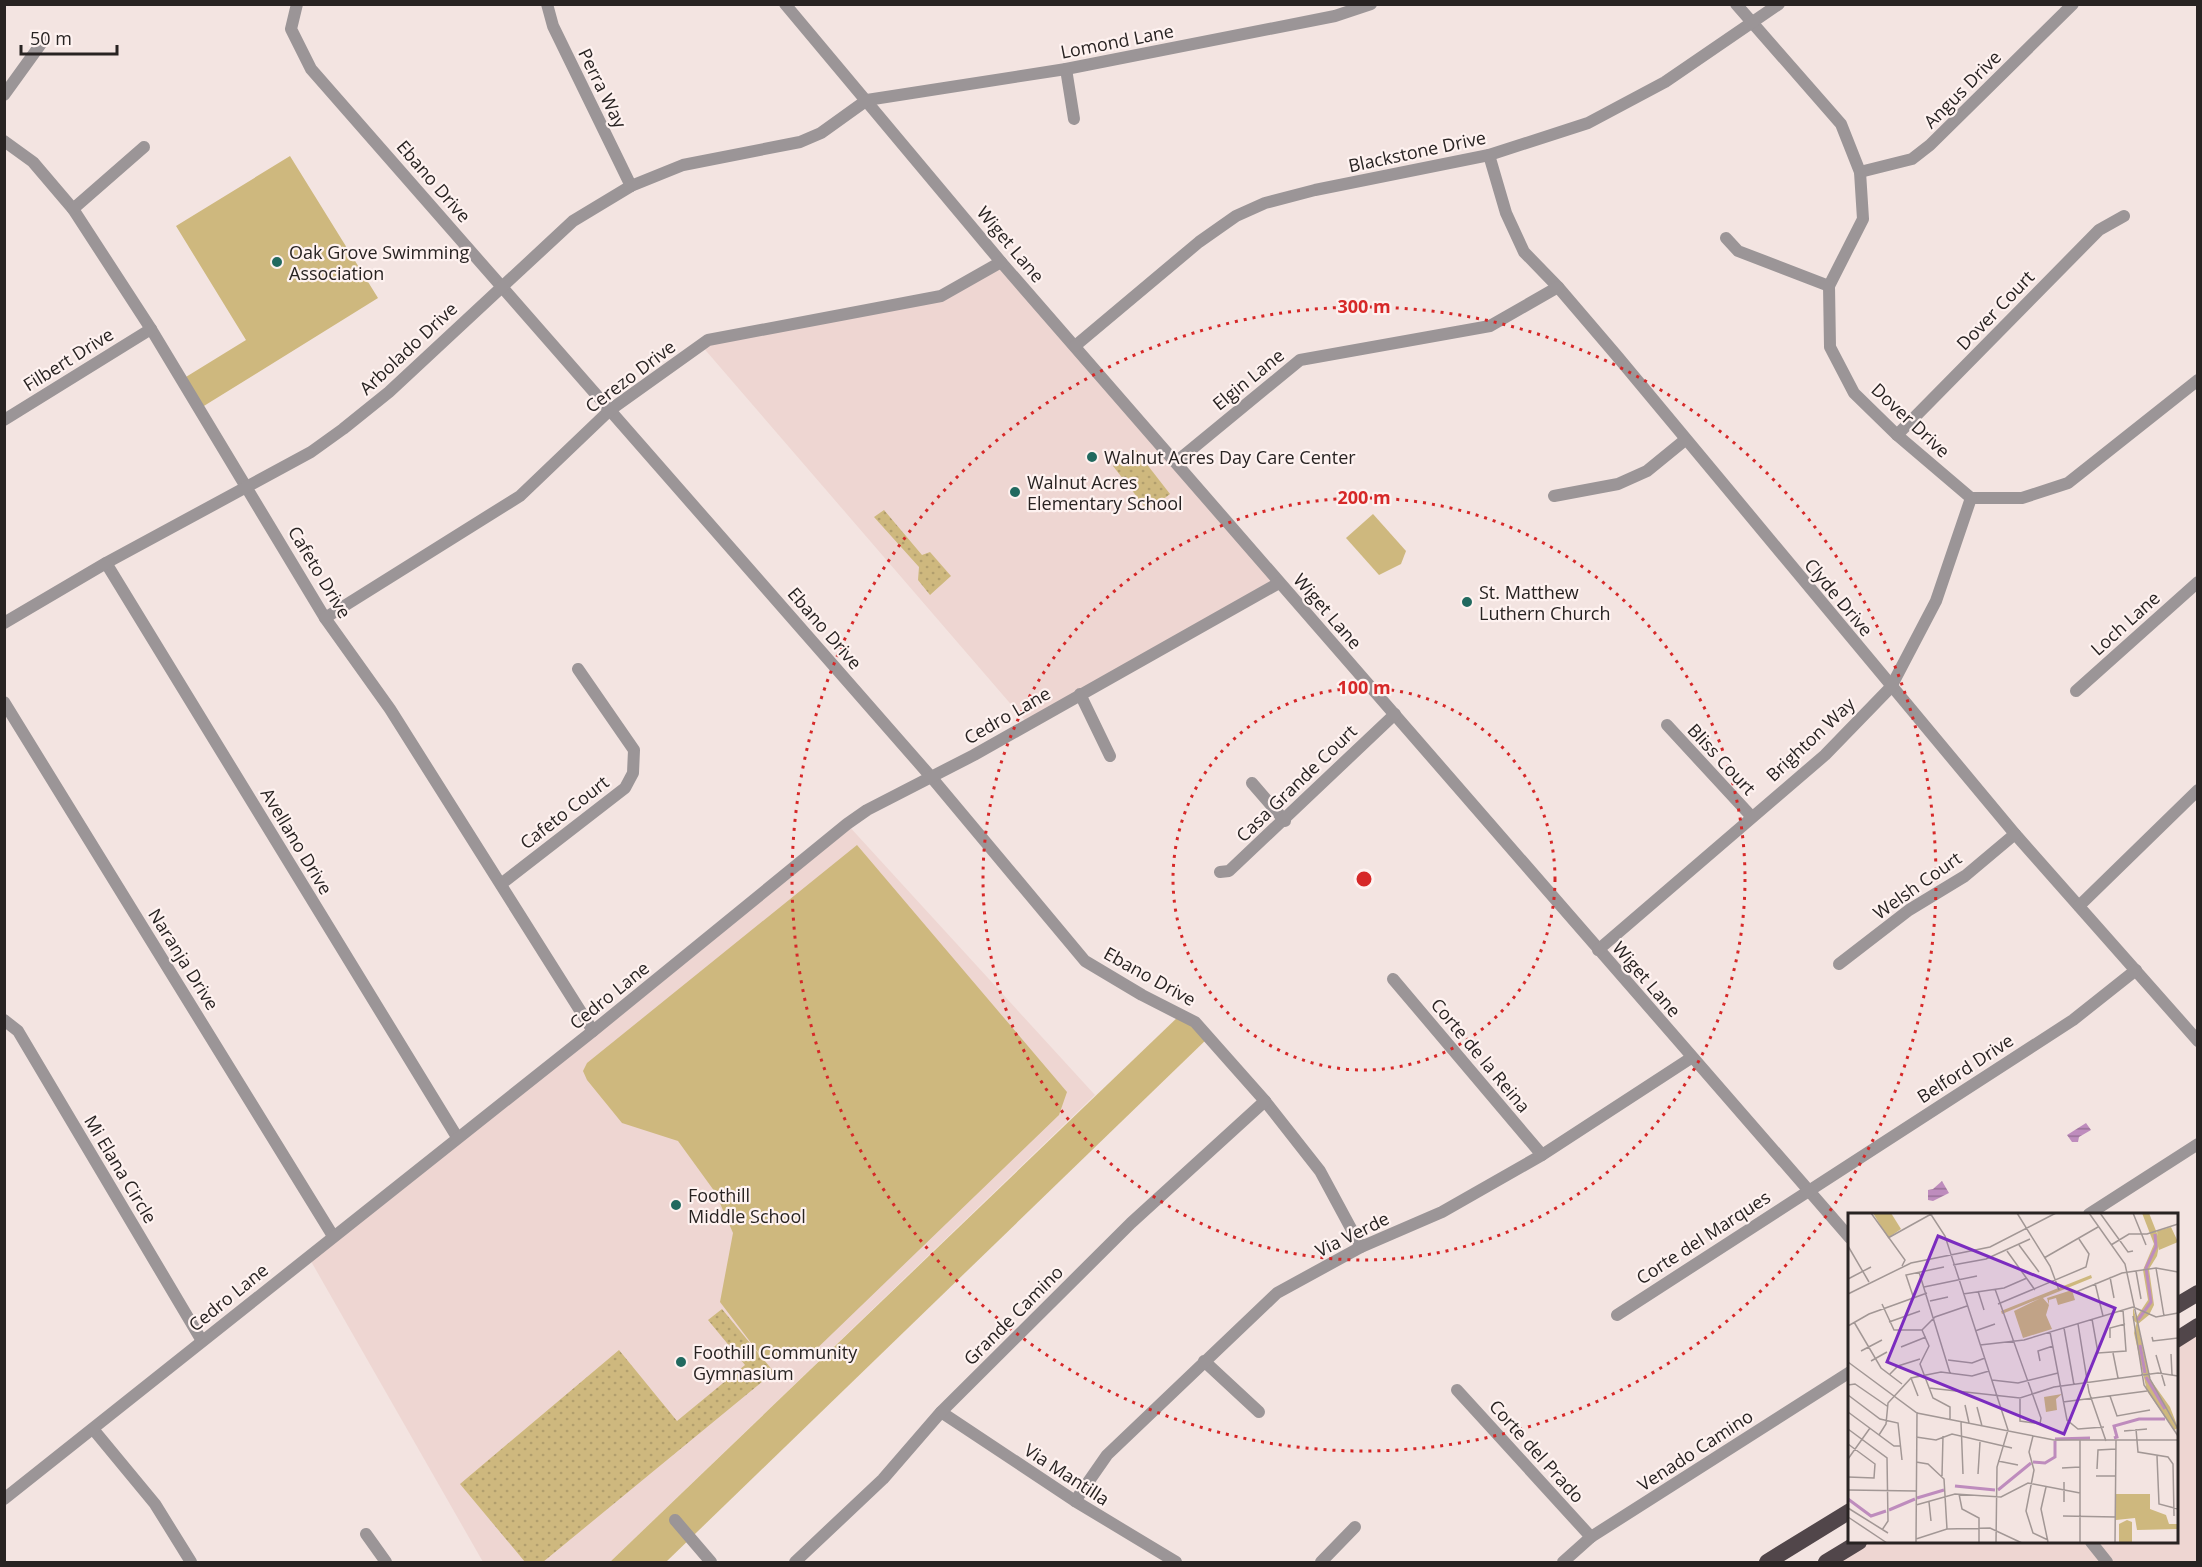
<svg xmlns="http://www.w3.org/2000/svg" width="2202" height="1567" viewBox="0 0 2202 1567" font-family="'Open Sans',sans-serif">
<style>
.built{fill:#eed6d2}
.green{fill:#ceb87e}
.park{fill:url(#park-dots)}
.water{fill:url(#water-rules)}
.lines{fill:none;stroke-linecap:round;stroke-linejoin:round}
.minor{stroke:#9b9597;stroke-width:12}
.trunk{stroke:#51464a;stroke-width:16}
.ring{fill:none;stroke:#d62828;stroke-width:3;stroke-dasharray:3 6}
.poi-dot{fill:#21695f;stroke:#fef2f0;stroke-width:2}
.labels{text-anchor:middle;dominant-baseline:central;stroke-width:4.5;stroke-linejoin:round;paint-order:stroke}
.street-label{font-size:18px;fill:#282322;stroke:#fef2f0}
.poi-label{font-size:18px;fill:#282322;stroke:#fef2f0;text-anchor:start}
.inset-river{fill:none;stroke:#be8cbd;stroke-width:3}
.inset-road{fill:none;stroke:#a29795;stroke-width:1.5}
.view{fill:#7b2cbf;fill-opacity:0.15;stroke:#7b2cbf;stroke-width:3}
.inset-edge{fill:none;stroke:#282322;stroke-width:3}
.centre{fill:#d62828;stroke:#fef2f0;stroke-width:3}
.ring-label{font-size:18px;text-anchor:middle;font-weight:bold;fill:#d62828;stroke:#fef2f0;stroke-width:4.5;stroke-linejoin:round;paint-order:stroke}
</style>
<defs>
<pattern id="park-dots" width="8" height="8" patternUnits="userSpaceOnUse" patternTransform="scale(1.5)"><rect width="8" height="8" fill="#ceb87e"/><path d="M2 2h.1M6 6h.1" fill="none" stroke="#b19e6d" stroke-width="1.8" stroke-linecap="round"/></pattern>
<pattern id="water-rules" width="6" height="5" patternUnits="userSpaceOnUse" patternTransform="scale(1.5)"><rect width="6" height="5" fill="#be8cbd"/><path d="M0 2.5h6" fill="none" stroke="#9a7299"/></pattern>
</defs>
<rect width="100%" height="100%" fill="#f3e4e1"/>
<g class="built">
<polygon points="1001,262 1279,583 1028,724 701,345 941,296"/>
<polygon points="847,824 1095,1095 610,1562 483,1562 308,1256"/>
<polygon points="2197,1326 2197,1562 1826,1562 1859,1542 2176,1542 2177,1340"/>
</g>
<g class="green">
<polygon points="290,156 378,298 199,409 181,380 246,340 176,226"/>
<polygon points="1373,514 1406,551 1401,564 1379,575 1346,538"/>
<polygon points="857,845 1067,1092 1059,1115 805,1360 761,1356 720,1302 733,1233 715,1192 678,1141 622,1123 587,1080 583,1071 587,1063"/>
<polygon points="1181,1014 1209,1037 666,1562 610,1562"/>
</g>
<g class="park">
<polygon points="1135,449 1170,494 1148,511 1113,466"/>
<polygon points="884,510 922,555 930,552 951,576 930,595 918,580 919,567 874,517"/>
<polygon points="722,1309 774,1372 543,1562 525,1562 460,1484 619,1350 677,1421 745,1365 708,1320"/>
</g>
<g class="water">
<polygon points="2086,1123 2091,1130 2079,1137 2078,1142 2072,1142 2067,1135"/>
<polygon points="1942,1181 1949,1193 1933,1201 1928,1200 1928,1190 1933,1189"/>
</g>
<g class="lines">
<g class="minor">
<polyline points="297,4 291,29 311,69 932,778 1085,961 1142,995 1195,1022 1265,1101 1320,1171 1361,1247"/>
<polyline points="547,4 553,26 631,186"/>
<polyline points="785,4 1001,262 1850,1238"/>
<polyline points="1736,4 1841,124 1860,172 1863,219 1829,286 1830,347 1854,393 1897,435 1971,498 2022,498 2068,483 2198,380"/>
<polyline points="1066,69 1074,119"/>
<polyline points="4,95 43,41"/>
<polyline points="4,141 33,162 73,209 151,329 325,618 390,709 593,1031"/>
<polyline points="1489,155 1506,213 1524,252 1558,287 1617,356 2015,834 2198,1041"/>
<polyline points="1860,172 1912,159 1930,145 2073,4"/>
<polyline points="73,209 144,147"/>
<polyline points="1726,238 1738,251 1829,286"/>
<polyline points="1075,346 1199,242 1236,216 1265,203 1315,190 1489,155 1588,123 1665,82 1779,4"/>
<polyline points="4,420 151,329"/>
<polyline points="1897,435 2099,230 2124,216"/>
<polyline points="1176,462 1300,360 1490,326 1558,287"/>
<polyline points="1554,496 1618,484 1647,471 1685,440"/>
<polyline points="106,563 457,1137"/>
<polyline points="325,618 520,496 610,410 708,340 941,296 1001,262"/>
<polyline points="4,623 106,563 311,452 343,429 389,392 573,221 631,186 683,165 800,142 821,133 867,100 1066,69 1335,16 1371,4"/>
<polyline points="2076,691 2198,582"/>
<polyline points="1080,694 1110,756"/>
<polyline points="4,702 333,1236"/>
<polyline points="1667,725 1751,816"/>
<polyline points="1252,783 1285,821"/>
<polyline points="1220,872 1229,871 1395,714"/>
<polyline points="501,884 625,788 633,773 634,750 578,669"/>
<polyline points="2079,906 2198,790"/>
<polyline points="1598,950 1825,755 1891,687 1936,601 1971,498"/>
<polyline points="1839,964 1909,910 1965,876 2015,834"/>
<polyline points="1393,979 1542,1155"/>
<polyline points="4,1020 18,1031 202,1341"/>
<polyline points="2089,1214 2198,1144"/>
<polyline points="1617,1315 2073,1020 2136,970"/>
<polyline points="1204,1361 1259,1412"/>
<polyline points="1457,1390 1591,1537"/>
<polyline points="941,1412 1075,1501 1176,1562"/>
<polyline points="93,1429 155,1504 191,1562"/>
<polyline points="4,1499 593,1031 847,824 867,810 974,755 1279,583"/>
<polyline points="1075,1501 1107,1455 1277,1293 1361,1247 1442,1212 1542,1155 1691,1058"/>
<polyline points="675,1520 711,1562"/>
<polyline points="366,1534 386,1562"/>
<polyline points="2091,1542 2107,1562"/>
<polyline points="795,1562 883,1479 941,1412 1131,1223 1265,1101"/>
<polyline points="1321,1562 1355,1527"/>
<polyline points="1563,1562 1591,1537 1850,1372"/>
</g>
<g class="trunk">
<polyline points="2176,1306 2198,1293"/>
<polyline points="2176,1340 2198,1326"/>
<polyline points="1767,1562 1850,1511"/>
<polyline points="1826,1562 1859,1542"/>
</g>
</g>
<g class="ring">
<circle cx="1364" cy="879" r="191"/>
<circle cx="1364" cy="879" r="381"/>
<circle cx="1364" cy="879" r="572"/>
</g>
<g class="poi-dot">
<circle cx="277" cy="262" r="6"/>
<circle cx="1092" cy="457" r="6"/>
<circle cx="1015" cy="492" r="6"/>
<circle cx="1467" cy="602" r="6"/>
<circle cx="676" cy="1205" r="6"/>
<circle cx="681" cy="1362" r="6"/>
</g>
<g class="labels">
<g class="street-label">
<text transform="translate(1117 41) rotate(-11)">Lomond Lane</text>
<text transform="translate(603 88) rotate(64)">Perra Way</text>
<text transform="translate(1962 89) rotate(-45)">Angus Drive</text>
<text transform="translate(1417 151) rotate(-12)">Blackstone Drive</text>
<text transform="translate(434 181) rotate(49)">Ebano Drive</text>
<text transform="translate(1011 244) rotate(50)">Wiget Lane</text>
<text transform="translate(1995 310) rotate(-46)">Dover Court</text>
<text transform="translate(408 348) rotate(-43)">Arbolado Drive</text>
<text transform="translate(68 359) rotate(-32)">Filbert Drive</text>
<text transform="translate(630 376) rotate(-37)">Cerezo Drive</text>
<text transform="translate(1248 379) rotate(-39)">Elgin Lane</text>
<text transform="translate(1911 420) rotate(43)">Dover Drive</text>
<text transform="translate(320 572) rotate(59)">Cafeto Drive</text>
<text transform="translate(1839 597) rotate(50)">Clyde Drive</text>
<text transform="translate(1328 611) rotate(49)">Wiget Lane</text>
<text transform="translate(2125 623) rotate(-42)">Loch Lane</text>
<text transform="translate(825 628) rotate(49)">Ebano Drive</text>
<text transform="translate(1007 715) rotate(-30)">Cedro Lane</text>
<text transform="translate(1810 739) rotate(-43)">Brighton Way</text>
<text transform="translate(1722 759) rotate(47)">Bliss Court</text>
<text transform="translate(1296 783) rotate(-44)">Casa Grande Court</text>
<text transform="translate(564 812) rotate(-38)">Cafeto Court</text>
<text transform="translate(297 841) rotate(59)">Avellano Drive</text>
<text transform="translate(1917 885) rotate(-35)">Welsh Court</text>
<text transform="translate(184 959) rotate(58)">Naranja Drive</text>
<text transform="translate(1150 976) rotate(29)">Ebano Drive</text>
<text transform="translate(1647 979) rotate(49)">Wiget Lane</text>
<text transform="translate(609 995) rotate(-39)">Cedro Lane</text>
<text transform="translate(1481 1055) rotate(50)">Corte de la Reina</text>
<text transform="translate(1965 1068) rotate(-33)">Belford Drive</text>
<text transform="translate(121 1169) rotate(59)">Mi Elana Circle</text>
<text transform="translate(1352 1234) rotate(-26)">Via Verde</text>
<text transform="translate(1703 1237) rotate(-33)">Corte del Marques</text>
<text transform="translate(228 1297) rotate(-39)">Cedro Lane</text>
<text transform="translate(1013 1315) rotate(-45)">Grande Camino</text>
<text transform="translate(1695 1450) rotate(-33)">Venado Camino</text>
<text transform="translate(1537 1451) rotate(48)">Corte del Prado</text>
<text transform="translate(1067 1474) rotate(33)">Via Mantilla</text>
</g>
<g class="poi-label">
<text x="289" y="252">Oak Grove Swimming<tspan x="289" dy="21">Association</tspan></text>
<text x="1104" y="457">Walnut Acres Day Care Center</text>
<text x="1027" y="482">Walnut Acres<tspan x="1027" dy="21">Elementary School</tspan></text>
<text x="1479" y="592">St. Matthew<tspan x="1479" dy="21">Luthern Church</tspan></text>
<text x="688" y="1195">Foothill<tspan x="688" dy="21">Middle School</tspan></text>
<text x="693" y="1352">Foothill Community<tspan x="693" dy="21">Gymnasium</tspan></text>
</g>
</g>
<g transform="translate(1848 1213)">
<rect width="330" height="330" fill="#f3e4e1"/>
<path d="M 25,0 L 43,0 L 53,16 L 40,25 ZM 294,0 L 301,0 L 312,28 L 309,43 L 301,56 L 306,92 L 301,102 L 290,111 L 285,107 L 285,94 L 288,105 L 300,87 L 295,57 L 306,31 ZM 243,62 L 244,65 L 195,85 L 201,92 L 198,102 L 204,116 L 175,125 L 166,98 L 193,85 L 154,101 L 153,98 ZM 214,181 L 208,186 L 209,197 L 198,199 L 196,184 ZM 279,307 L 284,309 L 284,330 L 271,330 L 271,311 Z" fill="#ceb87e"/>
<path d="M 289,108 L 302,166 L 322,194 L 330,215 L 326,217 L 299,178 L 286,120 Z" fill="#ceb87e"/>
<path d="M 323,14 L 330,29 L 311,37 L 309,18 ZM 224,77 L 227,87 L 210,92 L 208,85 L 201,87 L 201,92 L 199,85 ZM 267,281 L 302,281 L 302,296 L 318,302 L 321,311 L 330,311 L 330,316 L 289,317 L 287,305 L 268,307 Z" fill="#ceb87e"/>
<path class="inset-river" d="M 290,107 L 303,89 L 298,55 L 308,34 L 307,21M 292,132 L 297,160M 298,164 L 317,196M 266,225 L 269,224 L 266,213 L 291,206 L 317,206M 207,226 L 242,225M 185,249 L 197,250 L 207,244 L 207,228M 107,273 L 147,277M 150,277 L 183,250M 69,285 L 96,277M 0,286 L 23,303 L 38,298M 41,297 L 67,286"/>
<path class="inset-road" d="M 23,0 L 57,47 L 54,53M 82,0 L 97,23 L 160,217 L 149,254 L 148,330M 169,0 L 202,53 L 211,77M 241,0 L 277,51 L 302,166 L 330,216M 252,0 L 280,39 L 285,38M 285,0 L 298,32M 40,25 L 85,0M 171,32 L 191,59M 263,32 L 281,21 L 299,21 L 330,11M 0,33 L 21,69M 159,38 L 187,77M 196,45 L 250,14M 105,52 L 138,46 L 182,26M 308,55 L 316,103M 288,58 L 293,86M 71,59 L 102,160M 262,64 L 266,85M 0,66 L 23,54M 247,70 L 255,103M 76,74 L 129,63M 147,76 L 193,205 L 192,211 L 172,208 L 172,186M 130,78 L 136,97M 228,79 L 274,60 L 308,55 L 330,59M 0,81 L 63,50 L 142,34 L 208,0M 115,81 L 156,75 L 179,65M 66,86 L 58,62 L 96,54M 82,88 L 100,84M 34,91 L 46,117 L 74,117 L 81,133 L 72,151 L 85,185 L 102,194 L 102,206M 150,91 L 238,54 L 241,41 L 231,26M 285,94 L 308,104 L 330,100M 285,103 L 296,172 L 330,223M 244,106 L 250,140 L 278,138 L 275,97M 6,109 L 33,155 L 54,171M 41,109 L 72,98M 230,111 L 241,179 L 258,228M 0,113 L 21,101 L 79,80M 216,115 L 226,172M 74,117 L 87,104 L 119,93M 127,118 L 147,111M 202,119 L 219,207 L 230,216 L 256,214M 304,124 L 305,128 L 330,125M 262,125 L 262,115 L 277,111M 132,132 L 176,127 L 285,94M 53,134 L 78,124M 13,138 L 34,127M 265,140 L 270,165M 323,141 L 324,162M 308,142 L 317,173M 100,147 L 124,150 L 137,145M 23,148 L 39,139M 192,148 L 190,138 L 205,133M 0,149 L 69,200 L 206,227 L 330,227M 42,161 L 50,153 L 72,146M 63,165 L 70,183M 144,167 L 170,170 L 210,160M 0,172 L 7,171 L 39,193M 81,175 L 172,185 L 206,174 L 310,160 L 330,163M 0,182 L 32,206 L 50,210 L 54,247M 262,183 L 269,203 L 302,197M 215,189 L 299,178M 117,192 L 121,210M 129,194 L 134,213M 0,199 L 46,233 L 53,233M 113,209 L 115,261M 0,216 L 39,245 L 40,308 L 34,317M 288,216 L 290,239 L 320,244 L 325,251 L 326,303M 276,218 L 299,216M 31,222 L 38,211 L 40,190 L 63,165 L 93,159 L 124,163 L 141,158M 185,223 L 181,239 L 186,257 L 178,298 L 185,320 L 200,327M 68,224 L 88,227 L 104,221 L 164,235M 0,231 L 27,251 L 26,265 L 0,264M 309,243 L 311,291 L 330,296M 0,246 L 22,215M 150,248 L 170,252M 68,249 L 80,251 L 96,266 L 99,316M 214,255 L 232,254M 249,256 L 250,237 L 268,236M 130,261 L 132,229M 94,263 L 95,223M 248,263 L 267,263M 198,274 L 193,296 L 200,329M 0,277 L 68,278M 111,281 L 114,296 L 131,305 L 131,330M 81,289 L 83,308M 216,289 L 216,269M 68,292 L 107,281 L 153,284 L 180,270 L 232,280M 0,295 L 40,320M 215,303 L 268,304M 0,304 L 39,330M 68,326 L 99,316 L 142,315 L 174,330M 68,330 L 69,199M 232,330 L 232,227M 267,330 L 268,227"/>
<path class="view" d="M 90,23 L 267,95 L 216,221 L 39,149 Z"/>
<rect width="330" height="330" class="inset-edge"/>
</g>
<circle cx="1364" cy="879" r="9" class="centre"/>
<g class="ring-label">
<text x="1364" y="313">300 m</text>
<text x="1364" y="504">200 m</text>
<text x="1364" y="694">100 m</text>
</g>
<rect width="2202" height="1567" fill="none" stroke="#282322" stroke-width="12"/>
<path d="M21 45v9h96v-9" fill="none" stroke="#282322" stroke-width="3"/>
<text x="30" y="45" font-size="18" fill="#282322" stroke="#fef2f0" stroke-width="4.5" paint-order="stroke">50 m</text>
</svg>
